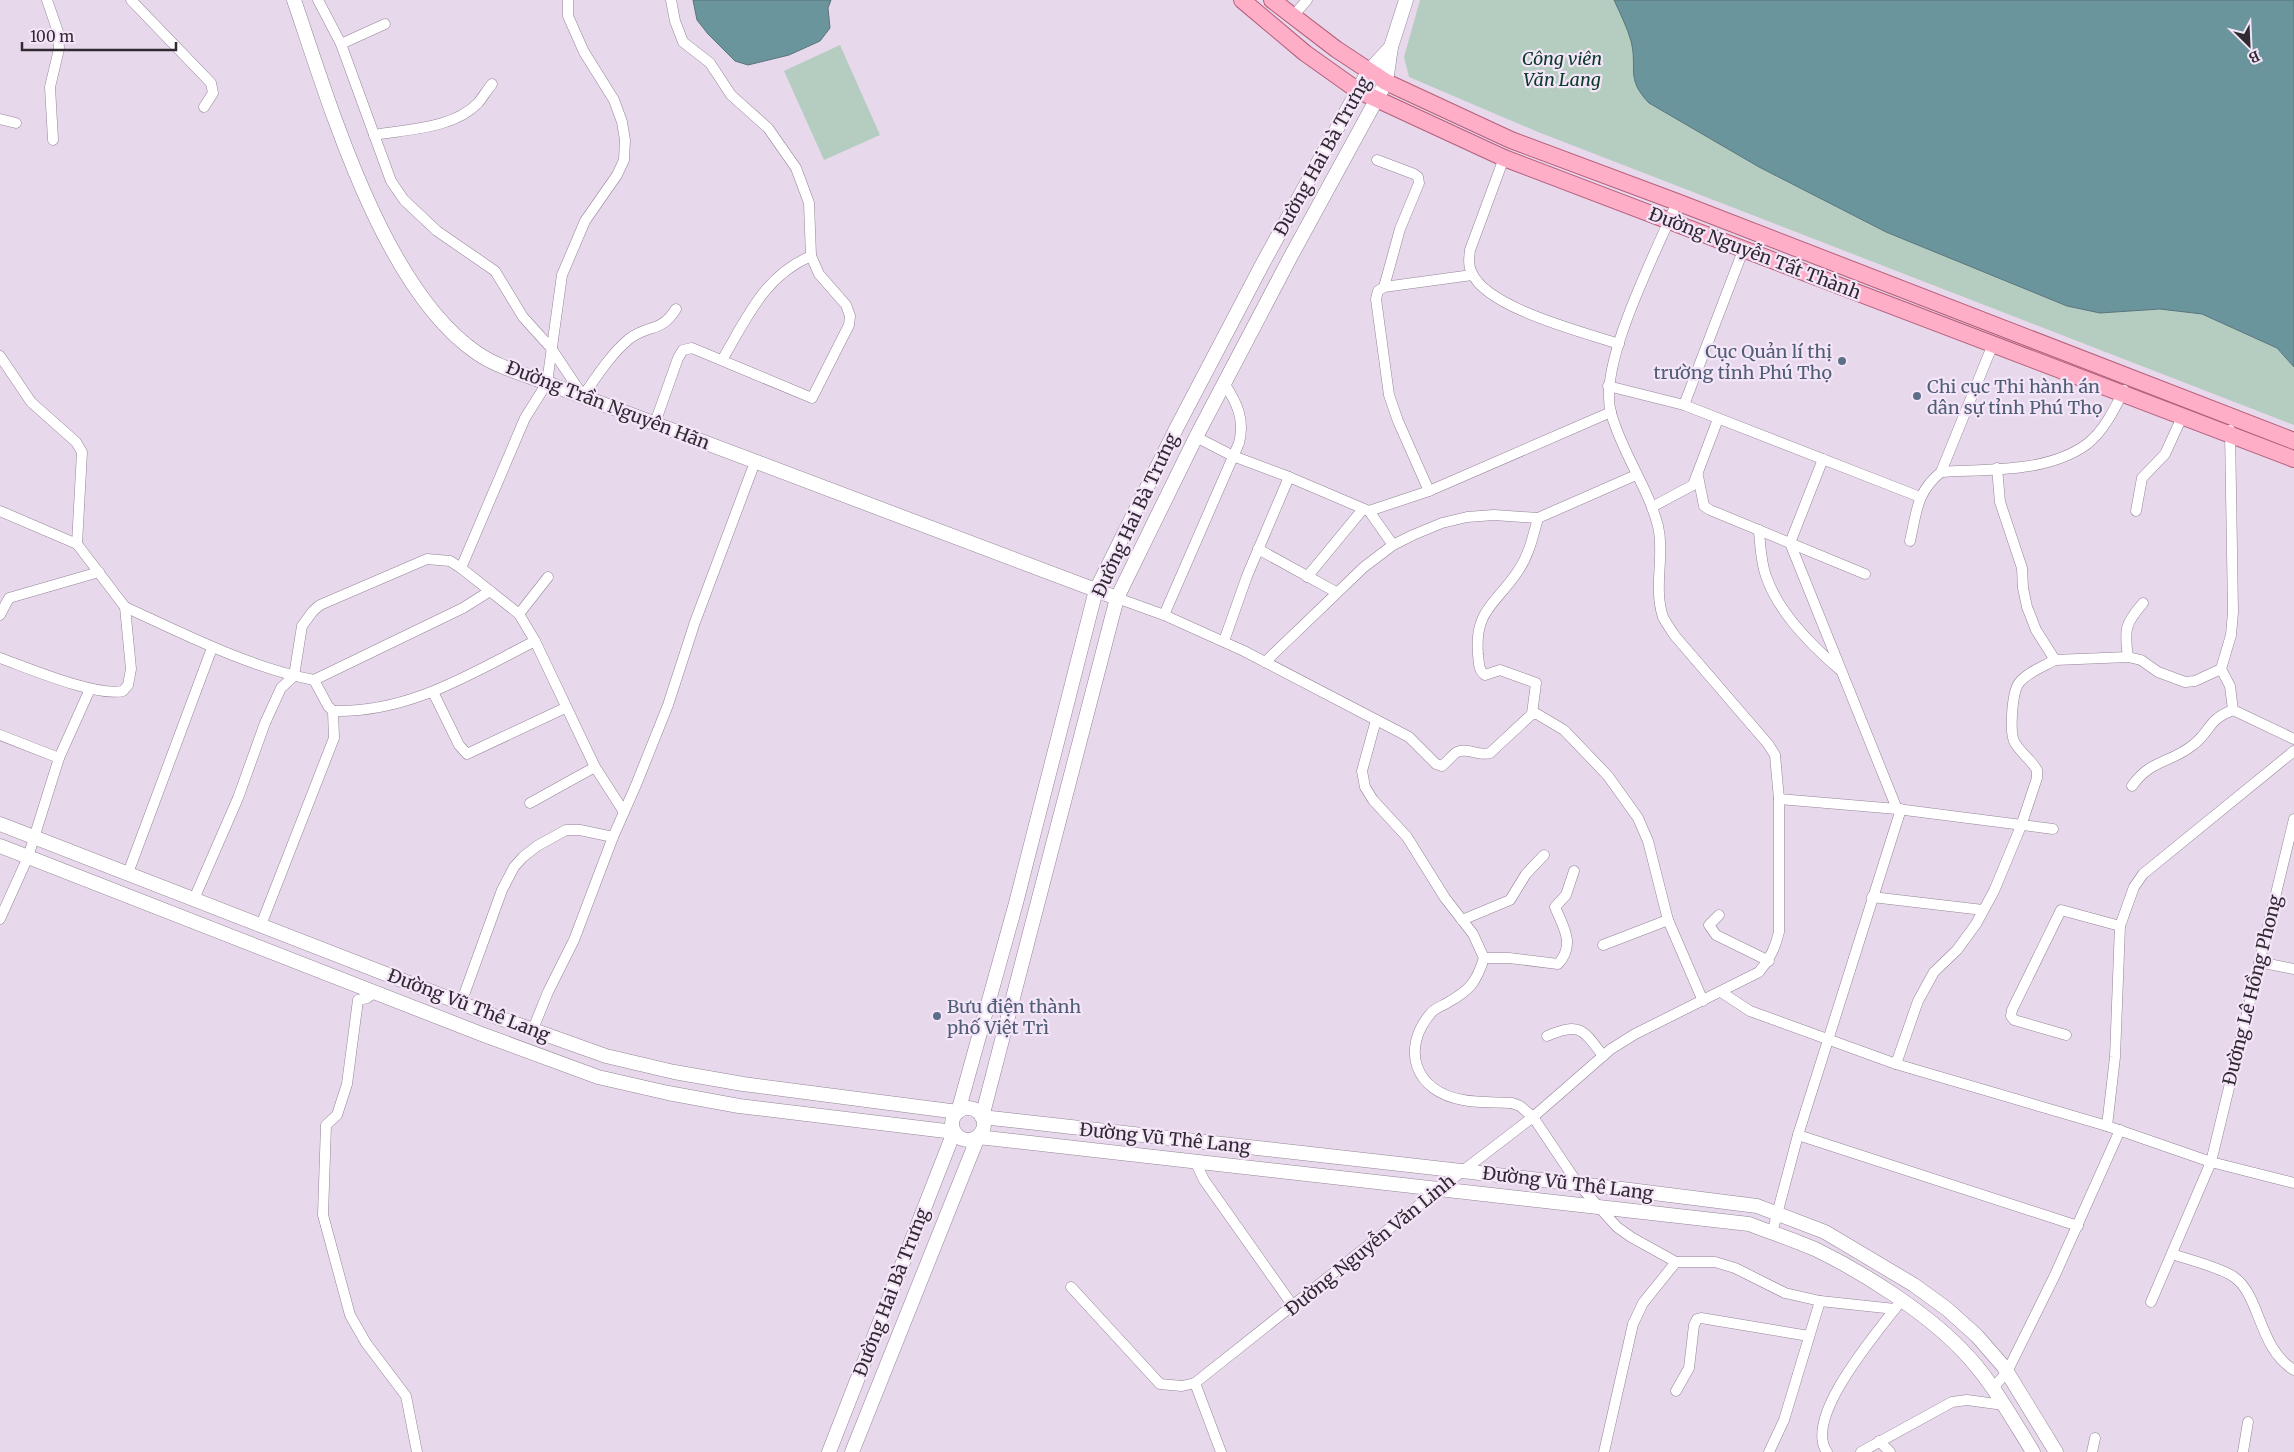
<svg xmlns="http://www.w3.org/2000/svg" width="2294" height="1452" viewBox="0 0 2294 1452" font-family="Merriweather,serif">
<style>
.green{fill:#b5cdc0}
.water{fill:#6b959c;stroke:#59757c}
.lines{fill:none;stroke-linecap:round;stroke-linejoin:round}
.minor-casing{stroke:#938596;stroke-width:11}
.tertiary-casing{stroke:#938596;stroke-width:15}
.primary-casing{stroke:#b55e7a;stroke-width:18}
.minor{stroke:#fff;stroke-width:10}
.tertiary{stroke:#fff;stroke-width:14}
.primary{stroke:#feafc7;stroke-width:16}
.service-dot{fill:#5c6f8a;stroke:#f5e5f8;stroke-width:2}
.labels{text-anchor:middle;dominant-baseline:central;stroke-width:4.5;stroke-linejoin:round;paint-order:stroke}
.park-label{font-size:18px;font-style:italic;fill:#073a27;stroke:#f5e5f8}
.street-label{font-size:18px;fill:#302a31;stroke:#f5e5f8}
.service-label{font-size:18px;fill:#4e5e75;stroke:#f5e5f8;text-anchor:start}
</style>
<rect width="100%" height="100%" fill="#e8d8eb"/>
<g class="green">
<path d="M 1420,0 L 1614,0 C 1620,13 1627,27 1631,41 C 1638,69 1625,78 1649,103 L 1759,167 L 1886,232 L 2067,306 L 2100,313 L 2163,309 L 2202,314 L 2277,348 L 2294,367 L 2294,425 L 1538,132 L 1409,77 L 1404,57 Z"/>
<polygon points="840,45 880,135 824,160 784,71"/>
</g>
<g class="water">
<polygon points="693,0 831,0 828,8 830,28 820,41 789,55 748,65 735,61 708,34 697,20"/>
<path d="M 1614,0 L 2294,0 L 2294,367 L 2277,348 L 2202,314 L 2160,309 L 2100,313 L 2067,306 L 1886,232 L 1759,167 L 1649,103 C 1625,78 1638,69 1631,41 C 1627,27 1620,13 1614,0 Z"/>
</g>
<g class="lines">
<g class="minor-casing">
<g id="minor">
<polyline points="47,0 58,32 59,49 50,87 53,140"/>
<polyline points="131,0 211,83 213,93 204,107"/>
<path d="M 318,0 L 341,44 L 391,181 L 404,200 L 437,231 L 495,271 L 523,317 L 551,348 L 583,396 C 597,376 610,355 629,339 C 649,324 661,333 676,309"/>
<polyline points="1293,16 1307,0"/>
<polyline points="341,44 385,24"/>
<polyline points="0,119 16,123"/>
<path d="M 374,135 C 407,129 453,129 478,103 C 483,97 487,90 492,84"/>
<path d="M 1504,158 L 1470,250 C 1469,258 1468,266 1472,273 C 1487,308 1583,332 1619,344"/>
<polyline points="1377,160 1414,174 1418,177 1419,183 1400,229 1384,287"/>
<polyline points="0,356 31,402 76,442 82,452 77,544"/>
<path d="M 722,360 C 747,318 764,276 811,256"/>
<polyline points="1608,386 1684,405 1920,497"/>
<polyline points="1684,405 1744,248"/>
<polyline points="655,423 678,358 683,350 692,348 812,398 849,325 850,316 846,305 819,274 811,256 809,203 796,168 768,128 731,95 710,63 683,42 675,21 671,0"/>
<polyline points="2230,430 2233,612 2231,635 2221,669 2230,686 2233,710 2294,739"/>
<polyline points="1196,437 1233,456 1289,477 1369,511 1393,545"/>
<polyline points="1823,459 1790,543 1897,809"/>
<polyline points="1997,468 2000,502 2022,568 2023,588 2027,607 2036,630 2055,660 2128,657 2141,660 2158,672 2185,682 2195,681 2221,669"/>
<path d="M 1941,472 C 1988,469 2048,473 2087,444 C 2104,431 2115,408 2124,390"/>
<polyline points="1698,476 1704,506 1710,510 1865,574"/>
<polyline points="1429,491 1398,421 1389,395 1376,299 1378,291 1384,287 1472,275"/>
<polyline points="1652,507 1693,485 1718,419"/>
<path d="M 0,511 L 77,544 L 125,607 L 131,669 L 128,685 L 123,691 C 96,697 28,668 0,658"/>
<polyline points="1369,511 1429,491 1611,412"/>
<polyline points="2136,511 2142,478 2165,454 2182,417"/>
<path d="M 1759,530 C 1760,545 1761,562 1766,576 C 1778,612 1811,645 1839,669"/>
<path d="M 1910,541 C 1917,511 1916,493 1941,472 L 1993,344"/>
<polyline points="1258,549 1336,592"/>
<polyline points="461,568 525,418 547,383 562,275 585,221 617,175 624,160 625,140 622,122 614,100 584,52 568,16 568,0"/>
<polyline points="1307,577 1363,509"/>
<path d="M 1117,598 L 1164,615 L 1244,651 L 1409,737 L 1436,764 L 1442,766 C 1447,762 1452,755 1457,752 C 1468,747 1480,757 1490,753 L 1532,714 L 1537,714 L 1564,730 L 1608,776 L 1638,818 L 1648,841 L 1668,920 L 1703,1001"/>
<path d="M 125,607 C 186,635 248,667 314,680 L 463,608 L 490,591"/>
<polyline points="519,614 548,577"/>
<polyline points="0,615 9,598 99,572"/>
<path d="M 1164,615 L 1239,443 C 1245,419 1237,403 1224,383"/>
<polyline points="1224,641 1247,576 1289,477"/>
<path d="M 2128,657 C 2124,629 2125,624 2143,603"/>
<path d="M 2055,660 C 2044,666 2026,673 2019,683 C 2012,692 2009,734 2015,743 C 2021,753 2031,760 2037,770 L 2037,778 L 2021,826 L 1994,891 L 1976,924 L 1957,950 L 1934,972 L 1918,1001 L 1896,1064 L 2107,1126 L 2211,1162 L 2294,1183"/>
<polyline points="1265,662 1364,567 1393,545 1413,535 1442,523 1467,517 1494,515 1538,518 1636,475"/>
<polyline points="433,692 459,745 467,754 565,708"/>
<path d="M 333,711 C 409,713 470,674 535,641"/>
<path d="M 1532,714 L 1536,683 L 1500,670 L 1485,675 C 1478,670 1479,662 1478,654 C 1474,610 1497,603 1518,571 C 1529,555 1533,536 1538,518"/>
<path d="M 1376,720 L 1362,771 L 1365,787 L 1373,800 L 1407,837 L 1445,898 L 1473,934 L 1484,958 C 1476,983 1470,990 1447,1003 C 1442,1006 1435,1008 1431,1013 C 1400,1049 1415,1092 1463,1100 C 1479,1103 1496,1102 1512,1103 L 1520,1106 L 1533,1117 L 1578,1184 L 1617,1227 L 1631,1237 L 1676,1262 L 1715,1262 L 1735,1268 L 1785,1293 L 1820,1301 L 1784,1420 L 1769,1452"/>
<polyline points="0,735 59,758 28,857 0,919"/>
<polyline points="59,758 90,689"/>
<path d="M 2132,786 C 2151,759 2171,763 2193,745 C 2212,730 2207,720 2233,710"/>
<polyline points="1779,799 1897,809 2053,829"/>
<polyline points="530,803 595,767"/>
<polyline points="128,873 212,648"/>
<polyline points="1872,897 1983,910"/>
<polyline points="194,899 238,798 265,723 281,688 294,676 302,626 313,611 320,605 427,559 450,561 461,568 519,614 535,641 595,767 624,812"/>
<polyline points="1719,915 1709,925 1716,935 1769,961"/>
<polyline points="1462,920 1510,900 1526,874 1544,855"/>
<polyline points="261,925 334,738 333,711 328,706 314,680"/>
<polyline points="1603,945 1668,920"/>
<path d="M 1484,958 L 1509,958 L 1558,964 C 1576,944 1563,927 1555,907 L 1566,895 L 1574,871"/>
<polyline points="2259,962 2294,969"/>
<polyline points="375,992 367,998 358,1000 347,1084 337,1115 326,1125 323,1215 350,1315 366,1343 406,1396 417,1452"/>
<polyline points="1721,992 1750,1011 1896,1064"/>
<polyline points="461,1003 502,890 514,867 523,857 537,846 566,830 580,830 613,837"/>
<polyline points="533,1029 548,992 574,940 613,837 636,785 668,705 695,622 755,462"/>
<polyline points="2066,1035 2014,1020 2011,1016 2012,1010 2061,910 2120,926"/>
<path d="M 1547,1036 C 1580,1022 1583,1029 1603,1056"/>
<polyline points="2107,1126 2115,1057 2120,926 2134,887 2143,874 2294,751"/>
<polyline points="1798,1135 2078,1226"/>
<polyline points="1195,1161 1204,1180 1293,1306"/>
<polyline points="1772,1233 1798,1135 1901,809"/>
<path d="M 2172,1254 C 2187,1259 2222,1268 2234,1277 C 2261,1296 2258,1348 2294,1370"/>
<polyline points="1071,1287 1160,1384 1182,1386 1195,1383"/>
<polyline points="1820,1301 1895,1309"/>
<polyline points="2151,1302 2211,1162 2294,819"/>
<polyline points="1993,1388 2007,1372 2055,1275 2120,1130"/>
<polyline points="1676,1391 1689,1368 1694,1325 1697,1319 1701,1318 1809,1336"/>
<polyline points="1879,1441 1890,1452"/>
<path d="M 1221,1452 L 1195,1383 L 1439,1189 L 1533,1117 L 1611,1049 L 1635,1034 L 1759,972 C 1770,959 1775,948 1779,932 L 1779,799 L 1775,755 L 1768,744 L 1675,636 C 1671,630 1666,623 1663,617 C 1653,587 1665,556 1658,526 C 1648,487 1622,453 1611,413 C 1597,364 1657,251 1677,202"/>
<polyline points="1604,1452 1633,1324 1643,1303 1676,1262"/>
<path d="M 1827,1452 C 1802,1417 1881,1328 1901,1301"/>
<polyline points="1861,1452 1952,1402 1967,1400 2004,1405"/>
<polyline points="2092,1452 2095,1438"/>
<polyline points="2243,1452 2248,1422"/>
</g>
</g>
<g class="tertiary-casing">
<g id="tertiary">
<path d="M 294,0 C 330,105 383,289 477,353 C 497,367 524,374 547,383 L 1117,598"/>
<polyline points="1406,0 1391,47 1386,82 1291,256 1196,437 1117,598 982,1117 1622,1189 1757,1206 1825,1232 1914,1285 1947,1309 1977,1336 2004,1367 2056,1452"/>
<polyline points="0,824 494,1016 606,1056 674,1072 743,1084 958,1112 1016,903 1096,590 1177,427 1263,263 1368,72 1391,47"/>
<polyline points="0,846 484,1035 598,1077 668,1093 739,1106 954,1132 829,1452"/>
<circle cx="968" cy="1124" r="16"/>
<path d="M 852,1452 L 978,1137 L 1749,1224 C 1772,1233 1795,1240 1817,1250 C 1864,1273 1924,1311 1961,1349 C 1991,1379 2011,1417 2033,1452"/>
</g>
</g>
<g class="primary-casing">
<g id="primary">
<polyline points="1242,0 1305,53 1357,90 1504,158 2294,459"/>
<polyline points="1272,0 1336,49 1386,82 1511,140 1677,202 2294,441"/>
</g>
</g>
<use href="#minor" class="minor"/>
<use href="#tertiary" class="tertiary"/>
<use href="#primary" class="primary"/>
</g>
<g class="service-dot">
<circle cx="1842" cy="361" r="5"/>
<circle cx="1917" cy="396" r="5"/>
<circle cx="937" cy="1016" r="5"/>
</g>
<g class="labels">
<g class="park-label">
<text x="1562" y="58">Công viên<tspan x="1562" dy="21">Văn Lang</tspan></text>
</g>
<g class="street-label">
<text transform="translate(1322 156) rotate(-61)">Đường Hai Bà Trưng</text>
<text transform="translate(1755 253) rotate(21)">Đường Nguyễn Tất Thành</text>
<text transform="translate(608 405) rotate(21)">Đường Trần Nguyên Hãn</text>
<text transform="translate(1135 515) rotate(-65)">Đường Hai Bà Trưng</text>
<text transform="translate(2252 990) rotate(-76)">Đường Lê Hồng Phong</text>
<text transform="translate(469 1005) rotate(21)">Đường Vũ Thê Lang</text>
<text transform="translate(1165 1138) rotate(6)">Đường Vũ Thê Lang</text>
<text transform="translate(1568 1183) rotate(7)">Đường Vũ Thê Lang</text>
<text transform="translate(1370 1245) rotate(-39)">Đường Nguyễn Văn Linh</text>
<text transform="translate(891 1292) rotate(-69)">Đường Hai Bà Trưng</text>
</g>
<g class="service-label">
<text x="1832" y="351" text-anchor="end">Cục Quản lí thị<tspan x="1832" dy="21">trường tỉnh Phú Thọ</tspan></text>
<text x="1927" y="386">Chi cục Thi hành án<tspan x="1927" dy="21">dân sự tỉnh Phú Thọ</tspan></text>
<text x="947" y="1006">Bưu điện thành<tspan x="947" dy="21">phố Việt Trì</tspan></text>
</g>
</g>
<g transform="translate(2249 45) rotate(156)" stroke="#f5e5f8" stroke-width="4" paint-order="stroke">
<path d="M0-4L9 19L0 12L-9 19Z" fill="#302a31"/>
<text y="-8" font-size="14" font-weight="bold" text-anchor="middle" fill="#302a31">B</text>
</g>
<path d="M22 42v8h154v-8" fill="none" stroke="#302a31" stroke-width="2.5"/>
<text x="30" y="42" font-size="15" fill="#302a31" stroke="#f5e5f8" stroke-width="4" paint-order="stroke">100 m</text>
</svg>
